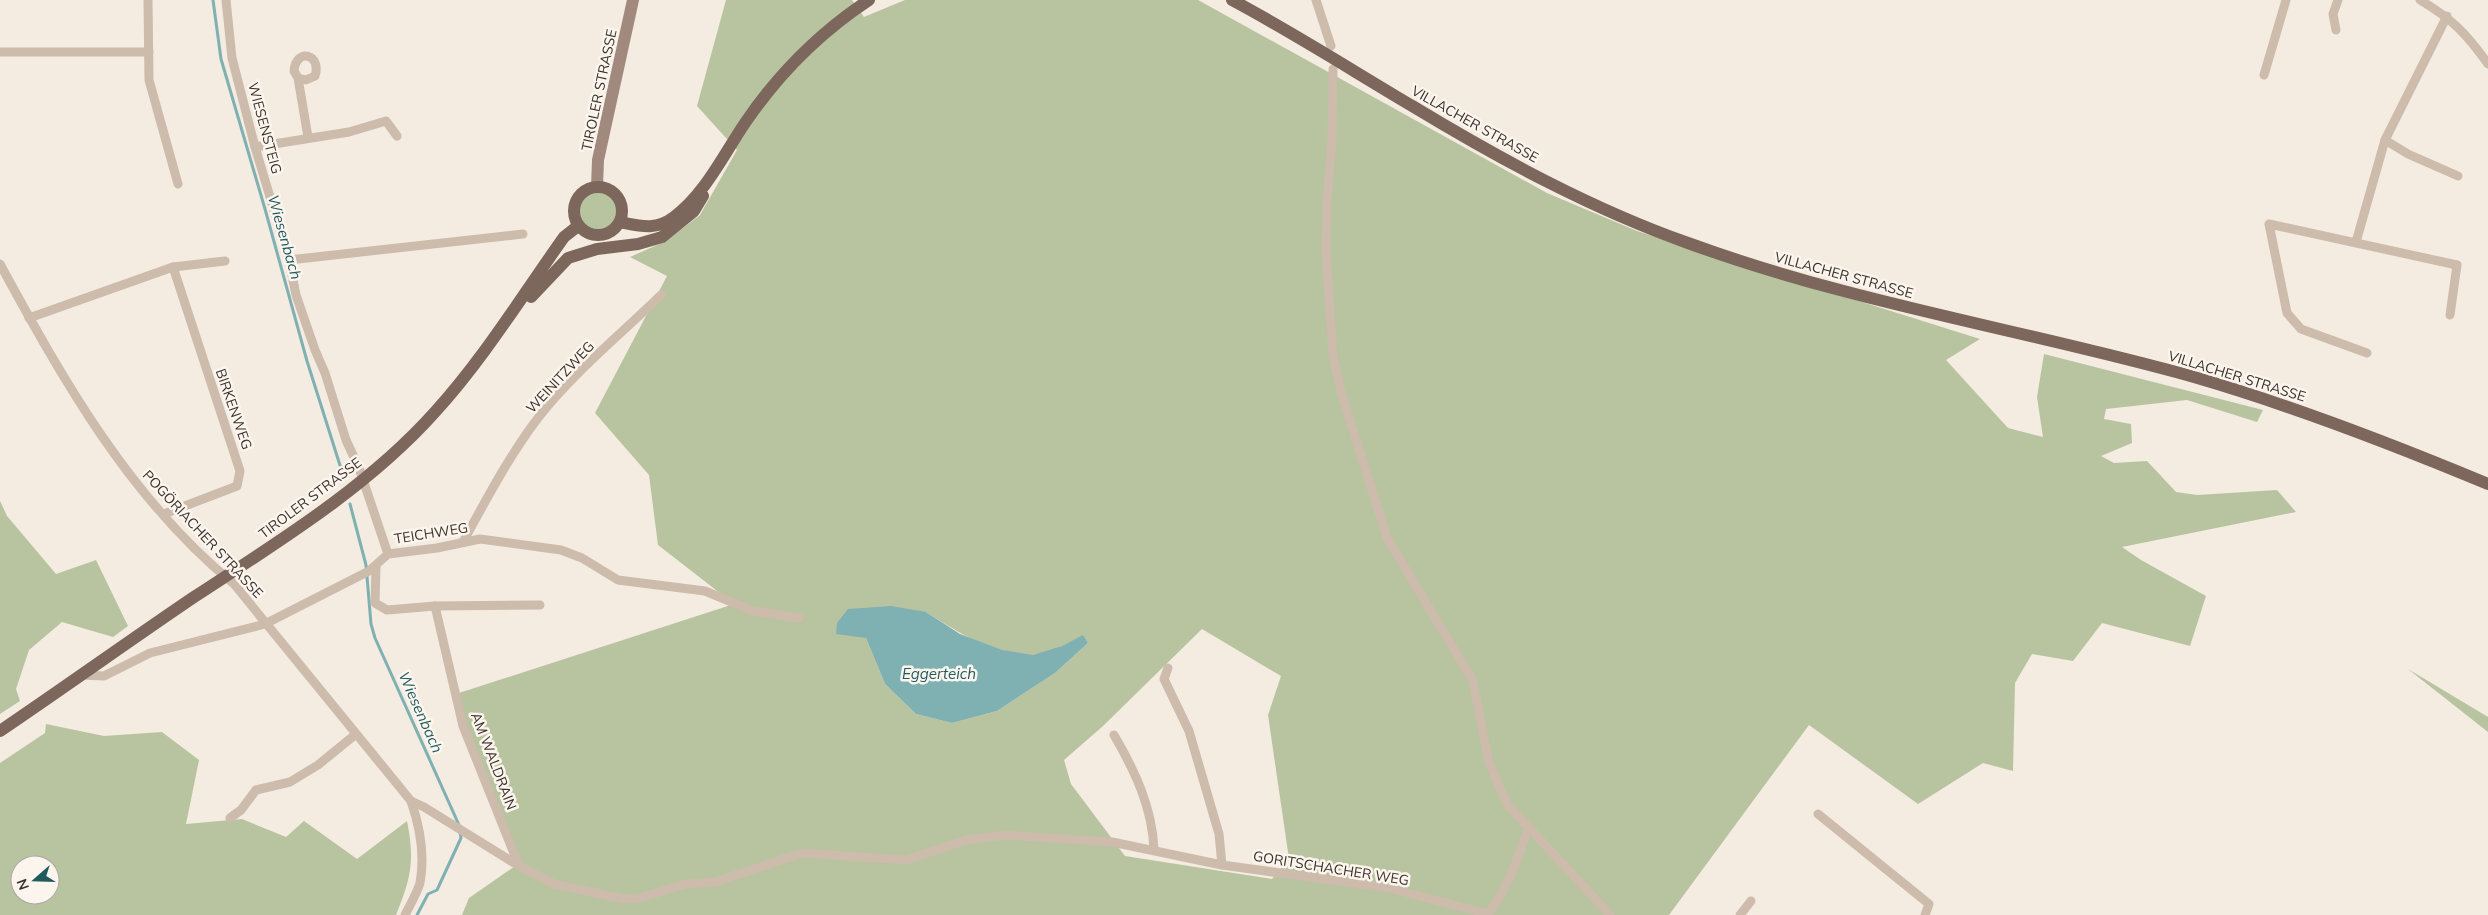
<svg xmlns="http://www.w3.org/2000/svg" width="2488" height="915" viewBox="0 0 2488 915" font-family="Mulish,sans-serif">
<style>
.green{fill:#b8c4a0;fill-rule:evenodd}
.water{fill:#7fb0b2}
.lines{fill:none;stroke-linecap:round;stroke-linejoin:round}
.stream{stroke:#7fb0b2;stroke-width:3}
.minor{stroke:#cdbbac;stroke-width:9}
.secondary{stroke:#a18a7d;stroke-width:12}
.primary{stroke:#7d675c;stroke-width:12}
.labels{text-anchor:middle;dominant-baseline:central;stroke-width:5;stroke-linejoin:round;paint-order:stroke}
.street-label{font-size:14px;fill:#3b302b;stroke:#fbf5ee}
.water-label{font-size:15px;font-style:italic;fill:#1f5a5e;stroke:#fbf5ee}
</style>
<rect width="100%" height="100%" fill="#f4ebe1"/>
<g class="green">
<path d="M 726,0 L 852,0 L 864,17 L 905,0 L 1198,0 L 1547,193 L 1637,231 L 1980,339 L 1946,360 L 2008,428 L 2043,437 L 2037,397 L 2044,354 L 2263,410 L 2257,422 L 2187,400 L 2106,409 L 2104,419 L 2131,424 L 2132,443 L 2101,456 L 2114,463 L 2147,461 L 2176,492 L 2197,495 L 2277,490 L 2296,512 L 2122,547 L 2141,560 L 2206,596 L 2190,646 L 2102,623 L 2073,661 L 2032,654 L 2015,683 L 2013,771 L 1983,763 L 1918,804 L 1809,725 L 1669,915 L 462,915 L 469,898 L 518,864 L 464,726 L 459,693 L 734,604 L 658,545 L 649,475 L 595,413 L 667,276 L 630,257 L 666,241 L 700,215 L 737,150 L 697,106 ZM 926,612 C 955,630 997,658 1032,655 C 1049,654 1068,643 1083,636 L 1088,643 L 1055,673 L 997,711 L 952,723 L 916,714 L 885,684 L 866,638 ZM 1202,629 L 1281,676 L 1268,715 L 1289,859 L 1272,879 L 1125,856 L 1071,784 L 1064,760 L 1103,726 Z"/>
<circle cx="598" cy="211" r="20"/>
<polygon points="0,501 7,516 56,574 96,560 128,626 113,637 62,622 29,650 16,689 20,701 0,714"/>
<polygon points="2408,669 2488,717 2488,732"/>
<path d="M 46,724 L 104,736 L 162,732 L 199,760 L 186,824 L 242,819 L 286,837 L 304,821 L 357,859 L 407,821 C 415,861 411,878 396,915 L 0,915 L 0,763 L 45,733 ZM 20,865 L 50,865 L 50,895 L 20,895 Z"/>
</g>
<polygon class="water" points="891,606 926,612 960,634 1002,650 1033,655 1062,646 1083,635 1088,643 1055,673 997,711 952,723 916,714 885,684 866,638 836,634 837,623 848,609"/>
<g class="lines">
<g class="stream">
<polyline points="213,0 221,59 265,209 307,361 344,478"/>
<polyline points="350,504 366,565 371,624 375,638 459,825"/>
<polyline points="417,915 428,894 437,890 461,838 460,832"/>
</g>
<g class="minor">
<polyline points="148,0 149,80 178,184"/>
<polyline points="226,0 232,58 255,147 289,260 296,295 315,350 325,373 346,440 359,468 388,554"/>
<polyline points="1316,0 1331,46"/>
<path d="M 2420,0 C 2452,19 2466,33 2488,64"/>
<polyline points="2336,30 2333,14 2338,0"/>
<polyline points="0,52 149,52"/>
<polyline points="1333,69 1332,140 1327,201 1326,252 1333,356 1342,395 1387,538 1473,681 1489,763 1507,804 1610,915"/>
<polyline points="2264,75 2286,0"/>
<path d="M 298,78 L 306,80 L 315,76 C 322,54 296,47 294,71 L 298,78 L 308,137"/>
<polyline points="2385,140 2408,154 2458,176"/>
<polyline points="255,147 349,132 386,121 397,136"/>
<polyline points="2356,242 2385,140 2447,16"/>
<polyline points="289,260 523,234"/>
<path d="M 0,264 C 63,380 130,499 234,584 L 411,801 C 420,827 425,856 420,883 C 417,893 410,905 405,915"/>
<polyline points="173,267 225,261"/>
<polyline points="29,318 173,267 240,471 237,486 164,514"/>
<polyline points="2367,353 2301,329 2287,313 2269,224 2457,265 2450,315"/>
<path d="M 463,542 C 486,500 509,456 538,418 C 573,373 620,335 661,295"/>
<polyline points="376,566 375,603 387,610 435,606 463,726 519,866"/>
<polyline points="435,606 540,605"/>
<polyline points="1168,668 1164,679 1189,731 1219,834 1222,865"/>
<polyline points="81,675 104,676 150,653 265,624 369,571 388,554 437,548 480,539 561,550 582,558 618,580 705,591 753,611 799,618"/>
<path d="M 1114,735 C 1135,771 1152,807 1154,849"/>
<path d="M 411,801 L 424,807 L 519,866 L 554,884 L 624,899 L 640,898 L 685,884 L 715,882 L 802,853 L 906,860 L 966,840 L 1004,835 L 1112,842 L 1222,865 L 1389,888 L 1488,914 C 1508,887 1518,859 1528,828"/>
<polyline points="1818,814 1929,904 1925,915"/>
<polyline points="230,818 241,810 256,790 290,782 318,765 356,734"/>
<polyline points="1740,915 1751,901"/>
</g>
<polyline class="secondary" points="597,187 598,160 633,0"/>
<g class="primary">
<path d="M 1232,0 C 1294,33 1353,71 1414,107 C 1500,159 1592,209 1688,243 C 1852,303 2026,330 2194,377 C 2294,406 2392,444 2488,484"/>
<circle cx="598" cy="211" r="24"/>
<path d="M 620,222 C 640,226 656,231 674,217 C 705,194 724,154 745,123 C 779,73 819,33 869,0"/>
<polyline points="531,297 568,258 597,249 638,244 662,237 694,211 703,196"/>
<path d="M 0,731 C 65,687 129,641 194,597 C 278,542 368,487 435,412 C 484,358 522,296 564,237 L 578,226"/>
</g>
</g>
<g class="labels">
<g class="street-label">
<text transform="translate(599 90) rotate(-78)">TIROLER STRASSE</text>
<text transform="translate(1475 124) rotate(29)">VILLACHER STRASSE</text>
<text transform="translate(265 128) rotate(75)">WIESENSTEIG</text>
<text transform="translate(1844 275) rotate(15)">VILLACHER STRASSE</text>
<text transform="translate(2237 376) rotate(17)">VILLACHER STRASSE</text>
<text transform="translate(560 377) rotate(-47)">WEINITZWEG</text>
<text transform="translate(234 409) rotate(71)">BIRKENWEG</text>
<text transform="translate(310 498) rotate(-37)">TIROLER STRASSE</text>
<text transform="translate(431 533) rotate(-9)">TEICHWEG</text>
<text transform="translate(203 534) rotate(47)">POGÖRIACHER STRASSE</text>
<text transform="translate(494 761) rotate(69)">AM WALDRAIN</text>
<text transform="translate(1331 868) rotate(9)">GORITSCHACHER WEG</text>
</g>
<g class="water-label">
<text transform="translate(285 237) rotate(74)">Wiesenbach</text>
<text x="939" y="673">Eggerteich</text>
<text transform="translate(421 712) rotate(66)">Wiesenbach</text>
</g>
</g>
<g transform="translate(35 880) rotate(250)"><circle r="24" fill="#fbf5ee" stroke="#aea6a0"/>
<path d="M0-4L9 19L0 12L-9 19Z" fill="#1f5a5e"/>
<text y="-8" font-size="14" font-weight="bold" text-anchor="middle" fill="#3b302b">N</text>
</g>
</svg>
